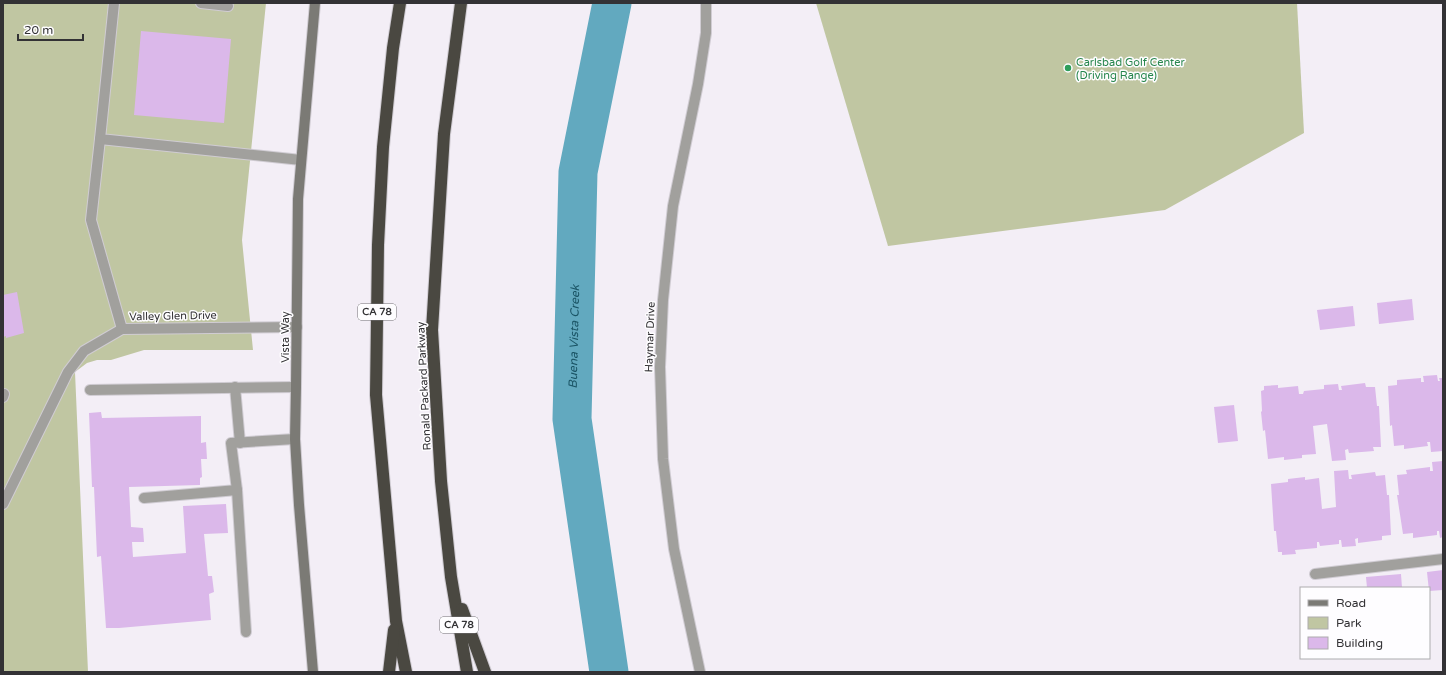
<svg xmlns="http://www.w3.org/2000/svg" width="1446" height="675" viewBox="0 0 1446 675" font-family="'Varela Round',sans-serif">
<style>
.green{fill:#c0c6a2}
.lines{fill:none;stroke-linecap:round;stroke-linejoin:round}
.river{stroke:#62a9bf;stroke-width:39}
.building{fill:#dbb8ea}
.lane-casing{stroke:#d0ccd3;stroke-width:12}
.street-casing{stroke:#d0ccd3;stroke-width:12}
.secondary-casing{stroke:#d0ccd3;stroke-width:12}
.highway-casing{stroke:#d0ccd3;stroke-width:14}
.lane{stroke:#a1a09d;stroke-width:10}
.street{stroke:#a1a09d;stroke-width:10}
.secondary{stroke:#7b7a75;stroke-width:10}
.highway{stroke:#4a4841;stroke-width:12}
.leisure-dot{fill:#2e9e5b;stroke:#fefdff;stroke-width:1.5}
.labels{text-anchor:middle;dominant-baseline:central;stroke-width:3;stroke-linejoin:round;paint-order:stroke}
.shield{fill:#fefdff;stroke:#706f72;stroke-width:1}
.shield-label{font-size:10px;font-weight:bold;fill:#333235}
.leisure-label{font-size:11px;fill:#27864d;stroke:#fefdff;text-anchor:start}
.street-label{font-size:11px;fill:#333235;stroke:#fefdff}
.water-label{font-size:12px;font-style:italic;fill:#1b5566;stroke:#fefdff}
</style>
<rect width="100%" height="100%" fill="#f3eef6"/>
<g class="green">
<polygon points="3,3 266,3 242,240 253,350 144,350 111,360 97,360 87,363 75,372 88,672 3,672"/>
<polygon points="816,3 1297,3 1304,133 1165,210 888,246"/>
</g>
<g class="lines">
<path class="river" id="s1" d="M 609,672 L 572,419 L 578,172 L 612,3"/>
</g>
<g class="building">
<polygon points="141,31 231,39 224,123 134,115"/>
<polygon points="17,292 24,333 6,338 6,336 3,337 3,295"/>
<polygon points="1412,299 1414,320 1379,324 1377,303"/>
<polygon points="1353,306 1355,326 1320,330 1317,310"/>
<polygon points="1437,375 1438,381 1440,381 1439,378 1443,378 1443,451 1431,452 1430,442 1427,442 1428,446 1404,449 1404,445 1394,446 1392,425 1390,426 1388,386 1397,385 1397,380 1421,378 1421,382 1424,382 1423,376"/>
<polygon points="1365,383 1366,387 1375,387 1377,406 1379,406 1381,447 1373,447 1374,451 1349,453 1348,449 1345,450 1346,460 1332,461 1327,424 1313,426 1316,454 1302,455 1302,458 1284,460 1284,457 1268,459 1265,430 1263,431 1261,412 1262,411 1261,391 1264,390 1264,386 1278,385 1278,388 1298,386 1299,394 1303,394 1304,391 1324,389 1324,385 1338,384 1339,390 1342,390 1341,386"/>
<polygon points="1234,405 1238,441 1218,443 1214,407"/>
<polygon points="101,412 102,418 201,416 201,443 206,442 207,459 201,459 202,477 200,478 200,485 129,487 131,527 143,528 144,542 132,542 133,557 186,553 183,506 226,504 228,533 204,534 208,576 212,576 214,592 209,594 211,620 119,628 106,628 101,556 97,557 94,487 92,487 89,413"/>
<polygon points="1443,461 1443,537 1440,538 1439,531 1437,531 1437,535 1413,538 1413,533 1403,534 1397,495 1399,495 1397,475 1407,474 1406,470 1430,467 1430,471 1433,471 1432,462"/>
<polygon points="1348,470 1349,479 1352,479 1351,475 1375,472 1376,476 1385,475 1387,495 1389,495 1391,535 1382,536 1382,540 1358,543 1358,538 1355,539 1356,546 1342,547 1341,540 1339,540 1339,544 1320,546 1319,542 1317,542 1317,548 1295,550 1296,554 1282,555 1282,552 1278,552 1276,531 1274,531 1271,484 1288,482 1288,479 1305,477 1305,480 1319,478 1322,509 1336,507 1334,471"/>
<polygon points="1443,570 1443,590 1429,591 1427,572"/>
<polygon points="1401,574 1402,588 1367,588 1366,577"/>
</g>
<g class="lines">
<g class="lane-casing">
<g id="lane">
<polyline points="114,3 100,139 301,160"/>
<polyline points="201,3 228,6"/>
<polyline points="100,139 91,220 122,329"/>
<polyline points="235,387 240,443"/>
<polyline points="90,390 296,387"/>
<polyline points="3,394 4,394 3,397"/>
<polyline points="237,490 246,632"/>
<polyline points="144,498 237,490 231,443 295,439"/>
<polyline points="1315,574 1443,559"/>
</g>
</g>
<g class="street-casing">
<g id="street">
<polyline points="3,504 68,372 84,351 122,329 297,327"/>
<polyline points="700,672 674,549 663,459 660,367 663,300 673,206 698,84 706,33 706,3"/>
</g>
</g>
<g class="secondary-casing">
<polyline id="secondary" points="313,672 299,505 295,439 296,387 298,199 315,3"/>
</g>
<g class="highway-casing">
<g id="highway">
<polyline points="400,3 393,48 383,147 378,245 376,395 396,621 406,672"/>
<polyline points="461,3 444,134 432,330 441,481 451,577 467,672"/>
<polyline points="462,609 485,672"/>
<polyline points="389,672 394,630"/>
</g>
</g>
<use href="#lane" class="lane"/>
<use href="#street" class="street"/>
<use href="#secondary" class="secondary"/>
<use href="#highway" class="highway"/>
</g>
<circle class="leisure-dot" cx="1068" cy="68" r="4"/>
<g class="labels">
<g class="shield">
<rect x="358" y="304" width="38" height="16" rx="3"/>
<rect x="440" y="617" width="38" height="16" rx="3"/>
</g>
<g class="shield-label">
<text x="377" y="312">CA 78</text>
<text x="459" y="625">CA 78</text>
</g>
<g class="leisure-label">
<text x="1076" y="62">Carlsbad Golf Center<tspan x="1076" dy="13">(Driving Range)</tspan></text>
</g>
<g class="street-label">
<text transform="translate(173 316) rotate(-1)">Valley Glen Drive</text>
<text transform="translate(285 337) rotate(-90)">Vista Way</text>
<text transform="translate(650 337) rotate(-88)">Haymar Drive</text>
<text transform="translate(424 386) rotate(-93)">Ronald Packard Parkway</text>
</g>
<g class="water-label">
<text stroke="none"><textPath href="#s1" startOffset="338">Buena Vista Creek</textPath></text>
</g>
</g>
<rect width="1446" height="675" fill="none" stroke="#333235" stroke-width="8"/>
<rect x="1300" y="587" width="130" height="72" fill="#fefdff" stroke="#adacae"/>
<rect x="1308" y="600" width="20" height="6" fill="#7b7a75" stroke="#adacae"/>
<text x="1336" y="607" font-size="12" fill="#333235">Road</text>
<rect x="1308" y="617" width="20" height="12" fill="#c0c6a2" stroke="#adacae"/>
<text x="1336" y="627" font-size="12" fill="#333235">Park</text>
<rect x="1308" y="637" width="20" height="12" fill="#dbb8ea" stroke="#adacae"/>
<text x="1336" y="647" font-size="12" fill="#333235">Building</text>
<path d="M18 34v6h65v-6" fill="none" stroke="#333235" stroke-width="2"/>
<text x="24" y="34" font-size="12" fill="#333235" stroke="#fefdff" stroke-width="3" paint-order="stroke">20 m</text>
</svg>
